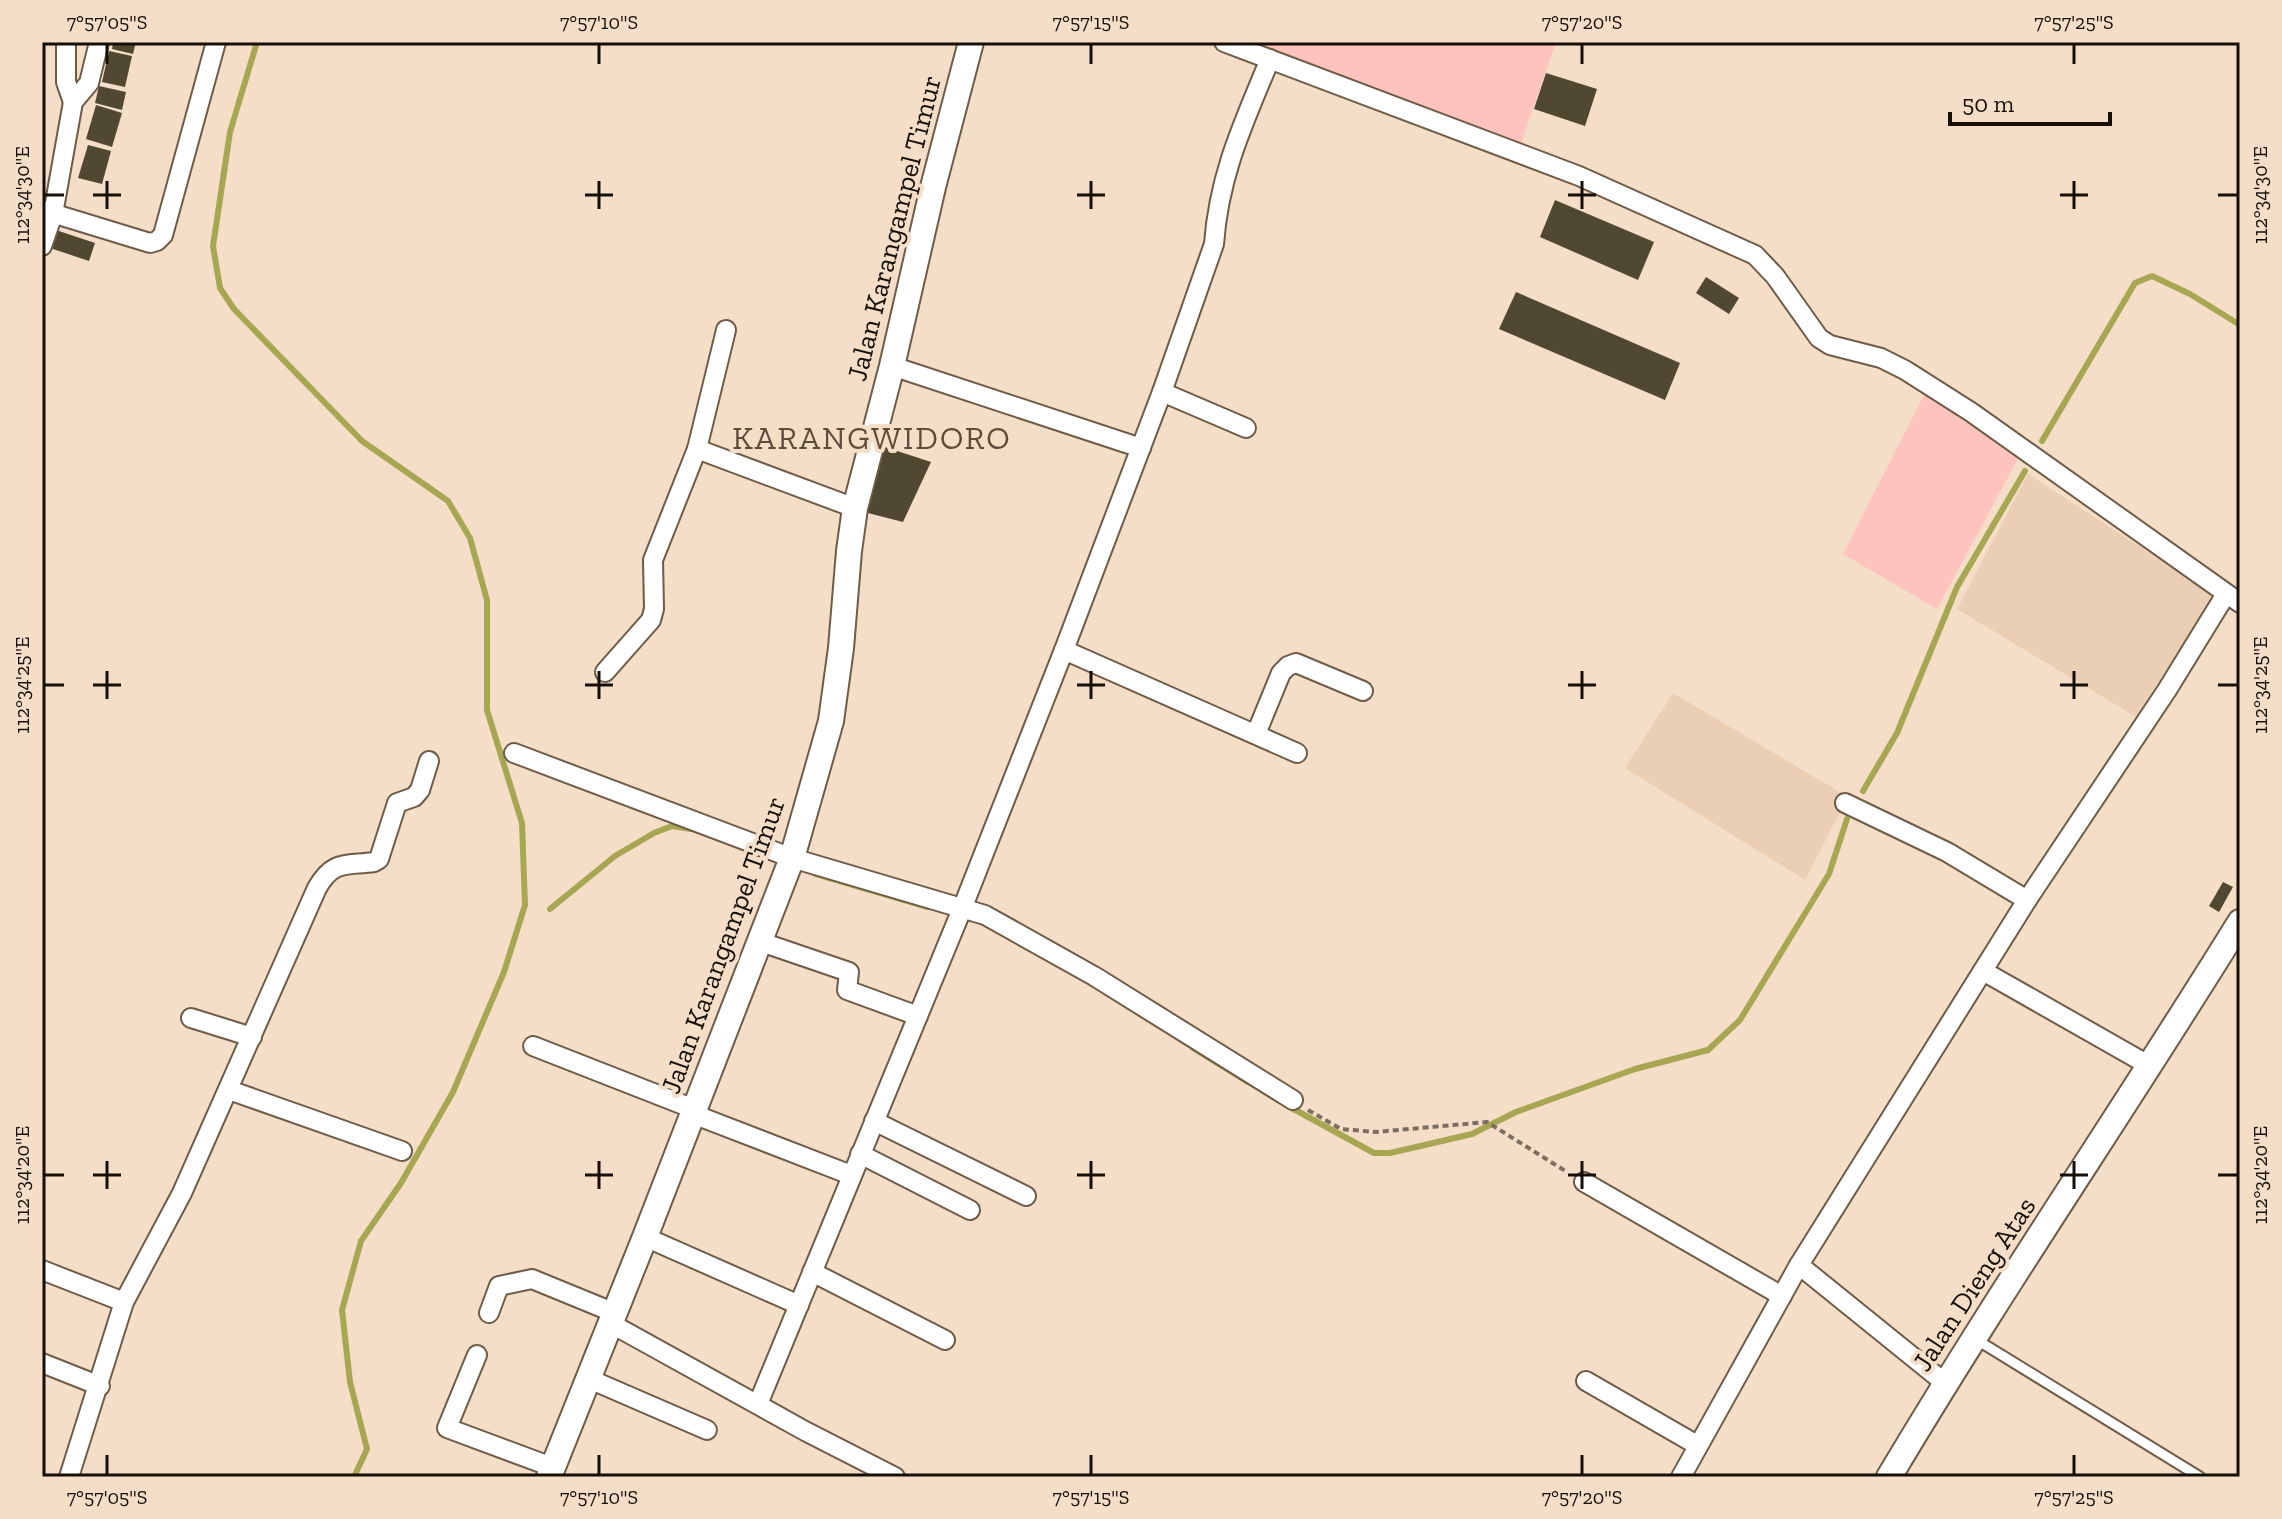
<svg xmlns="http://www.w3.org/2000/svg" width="2282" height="1519" viewBox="0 0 2282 1519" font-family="'Zilla Slab',serif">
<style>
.built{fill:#eacfb4}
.green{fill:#fec3bc}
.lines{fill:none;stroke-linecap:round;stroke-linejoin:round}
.stream{stroke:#a7a753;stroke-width:6}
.building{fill:#514831}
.service-casing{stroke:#6e5c49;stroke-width:13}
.minor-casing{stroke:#6e5c49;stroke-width:22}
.tertiary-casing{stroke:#6e5c49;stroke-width:28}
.path{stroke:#7c6e61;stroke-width:4;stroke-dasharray:6 4;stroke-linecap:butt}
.service{stroke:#fff;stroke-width:9}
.minor{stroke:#fff;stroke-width:18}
.tertiary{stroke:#fff;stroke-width:24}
.ticks{fill:none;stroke:#160f08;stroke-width:3}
.labels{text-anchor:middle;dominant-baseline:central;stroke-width:8;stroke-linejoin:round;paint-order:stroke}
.street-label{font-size:28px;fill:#160f08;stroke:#f4dec8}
.quarter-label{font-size:32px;letter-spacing:2px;fill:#5e4c3a;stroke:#f4dec8}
.neatline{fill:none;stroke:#160f08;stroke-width:3}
.ticks-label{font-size:20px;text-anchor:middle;fill:#160f08}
</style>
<rect width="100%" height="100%" fill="#f4dec8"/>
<g class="built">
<polygon points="2028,474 2214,595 2136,717 1957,609"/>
<polygon points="1673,693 1848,797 1805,880 1625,768"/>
</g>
<g class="green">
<polygon points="1246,42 1556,42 1520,147"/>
<polygon points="1924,395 2020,455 1937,609 1843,554"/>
</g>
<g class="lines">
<g class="stream">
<polyline points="257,42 230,132 213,246 220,288 234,309 362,441 448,501 470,538 487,600 487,710 522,823 525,905 504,972 453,1092 401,1183 361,1241 342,1310 350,1382 367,1449 354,1477"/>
<polyline points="2042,441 2135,283 2152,276 2190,294 2240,325"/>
<polyline points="1863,791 1897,733 1957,587 2025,471"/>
<polyline points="816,874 928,907"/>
<polyline points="550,909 615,856 654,833 672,826 691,829"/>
<polyline points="1193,1048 1248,1082"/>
<polyline points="1288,1106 1374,1153 1390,1153 1472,1134 1516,1112 1635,1069 1708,1050 1740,1020 1829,874 1847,819"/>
</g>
</g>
<g class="building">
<polygon points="113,42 136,42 133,54 112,49"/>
<polygon points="109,51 132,56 125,87 102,82"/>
<polygon points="1546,73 1597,89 1585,126 1534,109"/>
<polygon points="99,86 126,92 122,110 95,103"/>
<polygon points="96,105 122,113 112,147 86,139"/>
<polygon points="88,145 111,151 102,184 78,178"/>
<polygon points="1555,200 1654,242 1638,280 1540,237"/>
<polygon points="56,230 95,243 89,261 50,248"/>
<polygon points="1706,277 1739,298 1729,314 1696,293"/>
<polygon points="1516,292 1680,363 1665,400 1499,329"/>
<polygon points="879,445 931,462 903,522 864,512"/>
<polygon points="2223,882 2233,887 2219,912 2209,906"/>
</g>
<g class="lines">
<g class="service-casing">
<polyline id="service" points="1977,1340 2200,1477"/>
</g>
<g class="minor-casing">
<g id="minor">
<polyline points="66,42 66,82 73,102"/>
<polyline points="1224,42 1579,176 1755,255 1775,276 1819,338 1830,345 1881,358 1905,370 1971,412 2240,603"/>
<polyline points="42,210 150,243 157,241 163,235 216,42"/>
<polyline points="42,246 53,214 73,102 89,83 99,42"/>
<polyline points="892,366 1141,448"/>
<polyline points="1162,392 1246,428"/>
<polyline points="697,449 855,508"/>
<polyline points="1064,650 1297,753"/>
<polyline points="605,672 651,620 654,609 653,560 697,449 726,330"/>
<polyline points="1256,734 1281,673 1288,666 1296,663 1363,691"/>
<polyline points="514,753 792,858 985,915 1094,976 1293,1100"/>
<polyline points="1845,803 1947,852 2027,900"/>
<polyline points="761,942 849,972 847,990 918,1016"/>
<polyline points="1983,971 2150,1066"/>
<polyline points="191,1018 252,1037"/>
<polyline points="533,1046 694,1109"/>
<polyline points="229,1090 402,1151"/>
<polyline points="693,1114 851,1175"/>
<polyline points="874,1121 1026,1196"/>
<polyline points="860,1154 970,1210"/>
<polyline points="1584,1182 1782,1296"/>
<polyline points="645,1237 799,1305"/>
<polyline points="1799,1265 1945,1383"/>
<polyline points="42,1270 124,1302"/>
<polyline points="812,1272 945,1340"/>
<polyline points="489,1313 499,1286 532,1279 615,1313"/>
<polyline points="610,1323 807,1432 895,1477"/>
<polyline points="477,1355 447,1428 552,1467"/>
<polyline points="42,1363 100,1386"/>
<polyline points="587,1378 707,1430"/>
<polyline points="1586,1381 1697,1445"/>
<path d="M 758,1404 L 962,909 L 1064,650 L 1162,392 L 1214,244 C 1219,174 1244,122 1270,59"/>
<path d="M 69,1477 L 124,1302 L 182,1193 L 317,888 C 333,860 345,866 374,862 L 379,859 L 397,803 L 414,797 L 420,790 L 429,761"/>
<polyline points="1681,1477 1799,1265 2027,900 2167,690 2226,594"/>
</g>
</g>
<g class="tertiary-casing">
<g id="tertiary">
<polyline points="549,1477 645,1237 792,858 831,721 841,648 849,551 855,508 892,366 933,187 971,42"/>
<path d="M 1889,1477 C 2001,1289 2125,1108 2240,922"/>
</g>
</g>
<polyline class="path" points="1308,1110 1341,1129 1376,1132 1487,1122 1567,1172"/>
<use href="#service" class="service"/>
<use href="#minor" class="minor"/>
<use href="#tertiary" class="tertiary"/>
</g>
<path class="ticks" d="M 107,44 L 107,64M 599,44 L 599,64M 1091,44 L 1091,64M 1582,44 L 1582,64M 2074,44 L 2074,64M 107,181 L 107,209M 599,181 L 599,209M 1091,181 L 1091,209M 1582,181 L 1582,209M 2074,181 L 2074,209M 44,195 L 64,195M 93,195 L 121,195M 585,195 L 613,195M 1077,195 L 1105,195M 1568,195 L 1596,195M 2060,195 L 2088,195M 2218,195 L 2238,195M 107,671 L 107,699M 599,671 L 599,699M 1091,671 L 1091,699M 1582,671 L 1582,699M 2074,671 L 2074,699M 44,685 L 64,685M 93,685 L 121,685M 585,685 L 613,685M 1077,685 L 1105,685M 1568,685 L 1596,685M 2060,685 L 2088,685M 2218,685 L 2238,685M 107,1161 L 107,1189M 599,1161 L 599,1189M 1091,1161 L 1091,1189M 1582,1161 L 1582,1189M 2074,1161 L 2074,1189M 44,1175 L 64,1175M 93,1175 L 121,1175M 585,1175 L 613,1175M 1077,1175 L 1105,1175M 1568,1175 L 1596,1175M 2060,1175 L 2088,1175M 2218,1175 L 2238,1175M 107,1455 L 107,1475M 599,1455 L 599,1475M 1091,1455 L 1091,1475M 1582,1455 L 1582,1475M 2074,1455 L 2074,1475"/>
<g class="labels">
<g class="street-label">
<text transform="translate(894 228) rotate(-76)">Jalan Karangampel Timur</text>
<text transform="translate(723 945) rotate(-70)">Jalan Karangampel Timur</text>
<text transform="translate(1974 1284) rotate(-57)">Jalan Dieng Atas</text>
</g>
<g class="quarter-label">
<text x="872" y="438">KARANGWIDORO</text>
</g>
</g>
<rect width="2282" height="1519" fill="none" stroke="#f4dec8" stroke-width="88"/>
<path d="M1950 112v12h160v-12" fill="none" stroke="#160f08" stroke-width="4"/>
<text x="1962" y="112" font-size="24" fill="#160f08" stroke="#f4dec8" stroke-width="6" paint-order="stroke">50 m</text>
<rect x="44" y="44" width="2194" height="1431" class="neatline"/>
<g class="ticks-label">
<text x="107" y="29">7°57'05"S</text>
<text x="599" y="29">7°57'10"S</text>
<text x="1091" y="29">7°57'15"S</text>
<text x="1582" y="29">7°57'20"S</text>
<text x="2074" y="29">7°57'25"S</text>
<text transform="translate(2260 195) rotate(-90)" y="7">112°34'30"E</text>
<text transform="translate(22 195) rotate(-90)" y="7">112°34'30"E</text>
<text transform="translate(2260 685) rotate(-90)" y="7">112°34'25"E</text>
<text transform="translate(22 685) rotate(-90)" y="7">112°34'25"E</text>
<text transform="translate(2260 1175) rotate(-90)" y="7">112°34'20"E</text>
<text transform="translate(22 1175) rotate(-90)" y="7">112°34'20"E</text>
<text x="107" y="1504">7°57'05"S</text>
<text x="599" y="1504">7°57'10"S</text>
<text x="1091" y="1504">7°57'15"S</text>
<text x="1582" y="1504">7°57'20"S</text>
<text x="2074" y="1504">7°57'25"S</text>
</g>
</svg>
